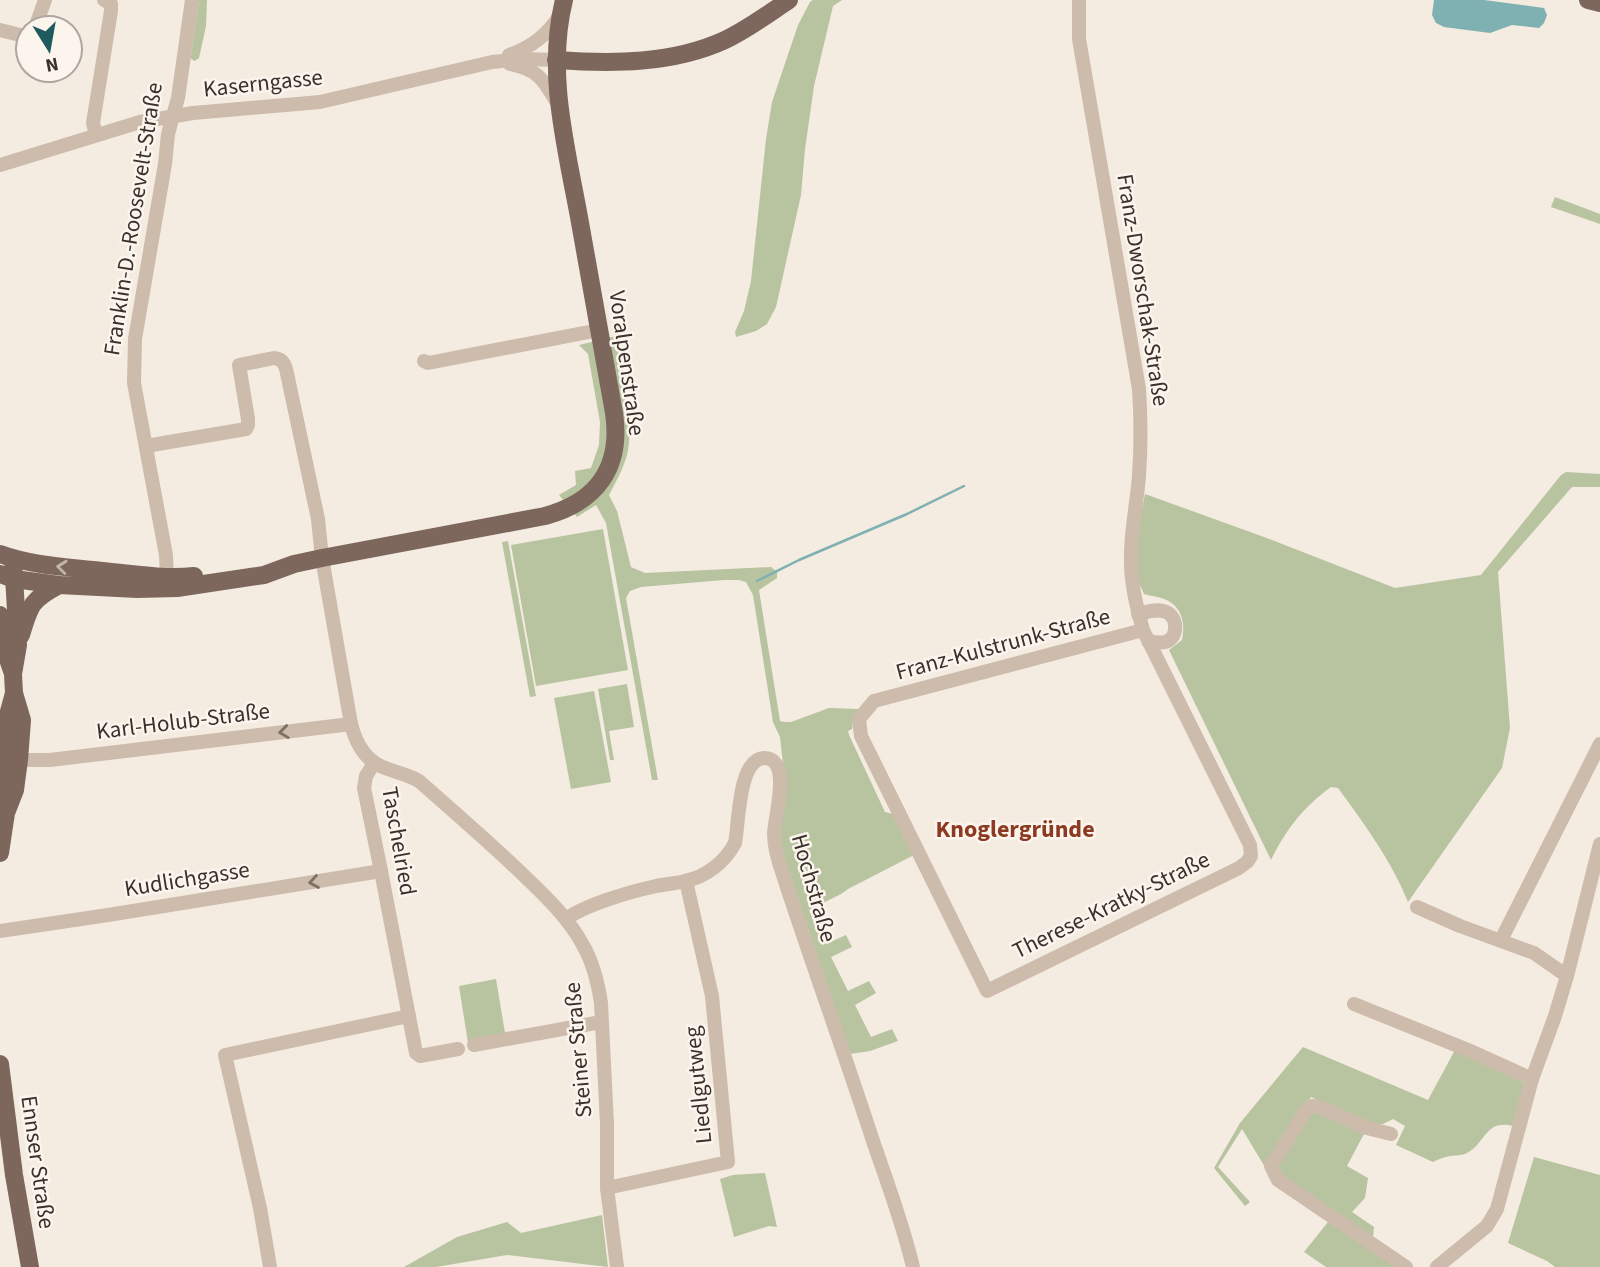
<svg xmlns="http://www.w3.org/2000/svg" width="1600" height="1267" viewBox="0 0 1600 1267" font-family="'Source Sans 3',sans-serif">
<style>
.green{fill:#b8c4a0}
.water{fill:#7fb0b2}
.lines{fill:none;stroke-linecap:round;stroke-linejoin:round}
.stream{stroke:#7fb0b2;stroke-width:2.5}
.minor{stroke:#cdbbac;stroke-width:14}
.major{stroke:#7d675c;stroke-width:18}
.oneway{stroke:#c2b5ac}
.oneway2{stroke:#7d6f65}
.labels{text-anchor:middle;dominant-baseline:central;stroke-width:5;stroke-linejoin:round;paint-order:stroke}
.street-label{font-size:23px;fill:#3b302b;stroke:#fbf5ee}
.neighbourhood-label{font-size:24px;font-weight:bold;fill:#8c3b22;stroke:#fbf5ee}
</style>
<rect width="100%" height="100%" fill="#f4ebe1"/>
<g class="green">
<polygon points="199,0 207,0 206,26 199,58 195,61 191,59 191,56"/>
<polygon points="813,0 842,0 833,6 814,86 805,149 801,195 776,307 767,324 756,331 736,337 735,332 744,311 751,281 766,139 772,102 798,25 810,2"/>
<polygon points="1555,197 1600,214 1600,224 1551,207"/>
<path d="M 616,336 C 622,369 635,422 627,455 C 623,469 616,482 609,495 L 617,511 L 631,567 L 645,573 L 771,567 L 777,572 L 777,578 L 759,590 L 780,721 L 785,722 L 791,722 L 829,708 L 859,709 L 854,715 L 852,729 L 848,731 L 849,735 L 885,812 L 893,814 L 914,855 L 848,889 L 841,894 L 809,910 L 826,944 L 846,935 L 852,947 L 831,957 L 848,991 L 869,981 L 876,993 L 855,1005 L 871,1037 L 892,1029 L 898,1041 L 870,1051 L 850,1054 L 779,842 L 785,782 L 780,737 L 773,722 L 753,595 L 746,582 L 739,580 L 724,580 L 641,587 L 630,591 L 626,598 L 658,780 L 652,780 L 606,523 L 596,505 L 577,517 L 559,495 L 576,485 L 575,471 L 591,468 L 599,445 L 600,422 L 588,354 L 579,345 Z"/>
<path d="M 1566,472 L 1600,474 L 1600,487 L 1572,487 L 1498,572 L 1510,728 L 1502,768 L 1408,902 C 1391,860 1365,825 1338,788 L 1331,787 C 1303,807 1286,830 1271,860 L 1169,650 L 1182,640 C 1186,621 1181,604 1161,598 C 1155,596 1150,596 1144,594 L 1138,581 L 1138,529 L 1145,494 L 1264,537 L 1395,588 L 1481,575 L 1561,475 Z"/>
<polygon points="603,529 628,670 536,686 511,545"/>
<polygon points="508,541 536,696 530,697 502,542"/>
<polygon points="627,684 634,727 609,731 614,760 610,760 598,689"/>
<polygon points="594,691 611,782 571,789 554,698"/>
<polygon points="496,979 505,1033 468,1043 459,986"/>
<path d="M 1303,1047 L 1428,1100 L 1455,1050 L 1524,1083 L 1513,1126 C 1485,1119 1486,1143 1467,1153 C 1462,1156 1455,1155 1450,1156 C 1444,1157 1439,1159 1433,1162 L 1396,1145 L 1405,1126 L 1393,1119 L 1383,1124 L 1369,1125 L 1311,1097 L 1265,1167 L 1242,1129 L 1218,1167 L 1250,1202 L 1245,1206 L 1214,1168 L 1240,1123 Z"/>
<polygon points="1319,1110 1365,1132 1347,1166 1368,1178 1365,1198 1352,1212 1374,1227 1373,1237 1279,1174 1277,1162 1310,1114"/>
<polygon points="1534,1157 1600,1175 1600,1267 1555,1267 1547,1261 1508,1243"/>
<polygon points="765,1173 777,1227 769,1226 734,1237 720,1179 733,1175"/>
<polygon points="602,1215 608,1267 507,1255 436,1267 404,1267 457,1237 507,1222 521,1233"/>
<polygon points="1328,1222 1398,1267 1326,1267 1304,1252"/>
</g>
<polygon class="water" points="1434,0 1484,0 1544,8 1547,15 1544,23 1539,28 1512,25 1490,33 1444,27 1436,23 1432,15"/>
<g class="lines">
<polyline class="stream" points="757,581 799,560 907,514 964,486"/>
<g class="minor">
<path d="M 1079,0 L 1079,39 L 1139,389 C 1141,418 1141,447 1139,476 C 1137,504 1130,532 1131,562 C 1131,585 1137,608 1143,630 L 1250,845 L 1251,856 L 1247,862 L 1239,868 L 987,991 L 861,736 L 859,719 L 874,701 L 1143,630"/>
<polyline points="35,28 45,0"/>
<polyline points="0,30 20,35 28,35"/>
<path d="M 509,55 C 532,47 547,35 560,15"/>
<path d="M 510,64 C 540,70 544,81 559,106"/>
<polyline points="96,135 93,123 111,11 111,4 104,0"/>
<polyline points="0,165 140,122 193,113 320,102 492,62 522,59 556,60"/>
<polyline points="424,361 428,363 599,330"/>
<path d="M 146,446 L 246,429 L 248,425 L 248,419 L 239,365 L 274,358 C 285,359 286,368 288,378 L 318,519 L 322,558 L 351,724 C 356,744 367,763 388,769 C 398,773 409,775 419,781 C 451,809 483,837 515,867 C 540,891 568,916 584,947 C 594,965 598,983 601,1003 L 607,1124 L 607,1188 L 617,1267"/>
<polyline points="167,576 166,555 134,383 135,339 165,164 168,134 178,98 192,0"/>
<path d="M 1138,614 C 1147,612 1157,608 1166,612 C 1178,617 1179,638 1165,642 C 1160,643 1153,642 1148,641"/>
<polyline points="19,760 50,760 351,724"/>
<polyline points="374,763 366,776 364,788 381,871 416,1053 420,1056 458,1049"/>
<polyline points="1417,907 1460,926 1534,953 1567,976"/>
<path d="M 566,919 C 585,905 629,892 652,887 C 663,884 674,884 685,881 C 706,877 725,862 735,843 C 739,824 738,759 764,758 C 793,758 774,818 774,834 C 774,848 778,861 783,875 C 812,964 844,1052 873,1141 C 887,1182 903,1224 913,1267"/>
<polyline points="0,931 108,915 381,871"/>
<polyline points="1501,940 1600,744"/>
<polyline points="1354,1004 1468,1050 1532,1079"/>
<polyline points="474,1045 601,1022"/>
<polyline points="1391,1134 1367,1128 1320,1107 1312,1106 1307,1109 1271,1166 1278,1180 1406,1267"/>
<polyline points="607,1188 728,1162 712,996 686,881"/>
<polyline points="270,1267 260,1208 225,1055 409,1016"/>
<polyline points="1437,1267 1487,1226 1497,1209 1532,1079 1555,1016 1567,976 1600,844"/>
</g>
<g class="major">
<polyline points="1588,0 1600,3"/>
<path d="M 556,60 C 612,64 673,64 725,40 C 748,29 768,14 789,0"/>
<path d="M 0,554 C 33,566 68,567 102,571 C 132,574 164,579 194,576"/>
<path d="M 0,574 L 14,579 L 59,585 L 137,589 L 177,588 L 264,575 L 294,564 L 322,558 L 545,516 C 597,502 622,467 614,413 C 603,348 591,283 579,217 C 566,146 546,72 564,0"/>
<polyline points="0,615 4,647 12,671"/>
<path d="M 21,635 C 30,605 31,600 59,585"/>
<polyline points="5,808 3,787 8,715 14,693"/>
<polyline points="0,853 6,813 15,790 19,760 22,720 14,693 13,674 18,645 13,559"/>
<polyline points="0,1064 14,1175 30,1267"/>
</g>
</g>
<defs><path id="oneway-chevron" d="M-2-3.5L2.5 0L-2 3.5" fill="none" stroke-width="1.6" stroke-linecap="round" stroke-linejoin="round" transform="scale(1.75)"/></defs>
<use class="oneway" href="#oneway-chevron" transform="translate(62 567) rotate(-174)"/>
<g class="oneway2">
<use href="#oneway-chevron" transform="translate(284 732) rotate(173)"/>
<use href="#oneway-chevron" transform="translate(314 882) rotate(171)"/>
</g>
<g class="labels">
<g class="street-label">
<text transform="translate(263 83) rotate(-6)">Kaserngasse</text>
<text transform="translate(133 219) rotate(-81)">Franklin-D.-Roosevelt-Straße</text>
<text transform="translate(1143 290) rotate(81)">Franz-Dworschak-Straße</text>
<text transform="translate(627 363) rotate(82)">Voralpenstraße</text>
<text transform="translate(1003 644) rotate(-15)">Franz-Kulstrunk-Straße</text>
<text transform="translate(183 721) rotate(-7)">Karl-Holub-Straße</text>
<text transform="translate(399 841) rotate(80)">Taschelried</text>
<text transform="translate(187 879) rotate(-9)">Kudlichgasse</text>
<text transform="translate(814 888) rotate(74)">Hochstraße</text>
<text transform="translate(1111 905) rotate(-26)">Therese-Kratky-Straße</text>
<text transform="translate(578 1050) rotate(-95)">Steiner Straße</text>
<text transform="translate(698 1085) rotate(-96)">Liedlgutweg</text>
<text transform="translate(38 1162) rotate(82)">Ennser Straße</text>
</g>
<g class="neighbourhood-label">
<text x="1015" y="829">Knoglergründe</text>
</g>
</g>
<g transform="translate(49 49) rotate(169)"><circle r="33" fill="#fbf5ee" stroke="#aea6a0" stroke-width="2"/>
<path d="M0-5L12 26L0 18L-12 26Z" fill="#1f5a5e"/>
<text y="-10" font-size="19" font-weight="bold" text-anchor="middle" fill="#3b302b">N</text>
</g>
</svg>
